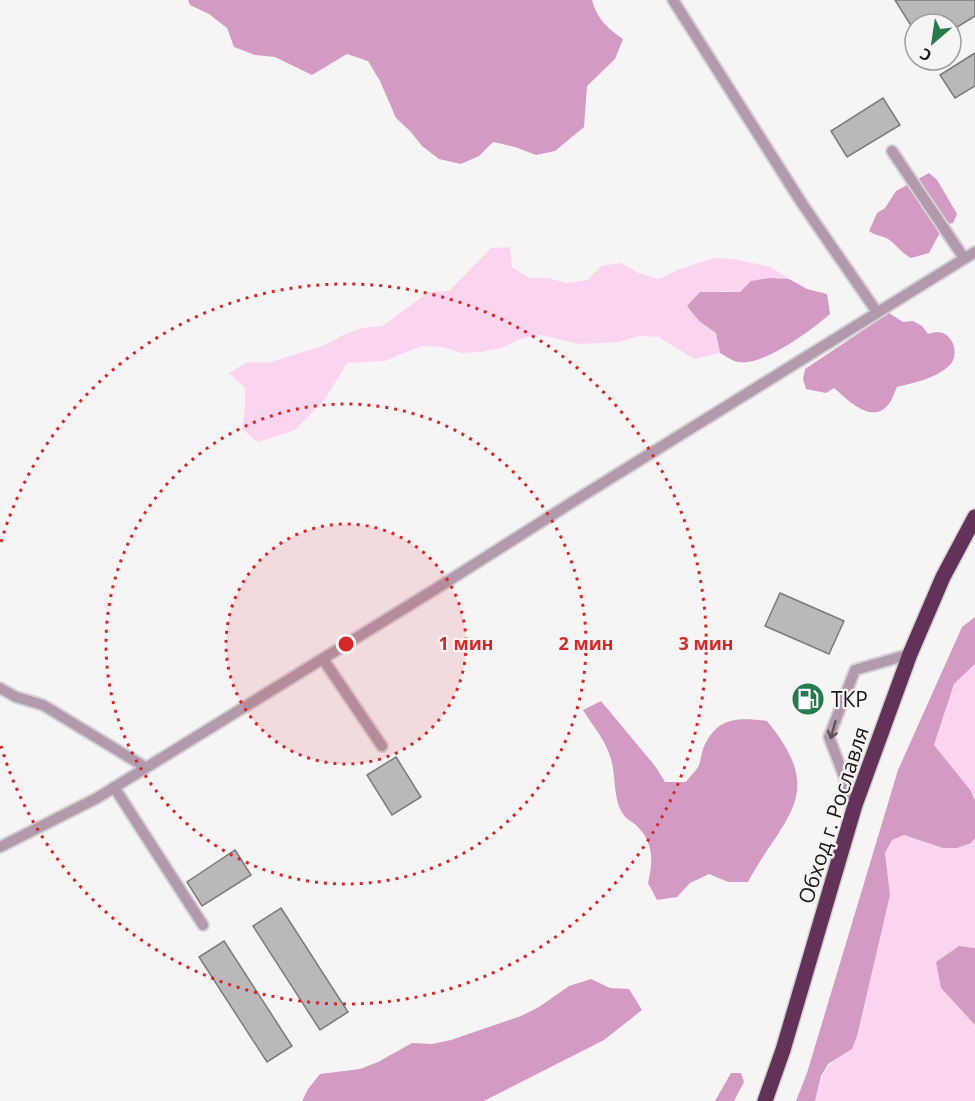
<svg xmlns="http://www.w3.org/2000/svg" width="975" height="1101" viewBox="0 0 975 1101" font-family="'Open Sans',sans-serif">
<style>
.green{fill:#fbd5f0}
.forest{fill:#d39bc4}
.building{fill:#bab8ba;stroke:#7c7a7b;stroke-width:1.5}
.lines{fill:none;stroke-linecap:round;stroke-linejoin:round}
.minor-casing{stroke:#d4d1d3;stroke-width:14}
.highway-casing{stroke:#d4d1d3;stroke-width:18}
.minor{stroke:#b299ab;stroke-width:10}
.highway{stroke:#623258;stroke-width:15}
.oneway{stroke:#60545c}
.ring{fill:none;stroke:#d62828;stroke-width:3;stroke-dasharray:3 6}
.labels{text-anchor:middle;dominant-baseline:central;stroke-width:4.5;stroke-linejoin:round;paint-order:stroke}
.poi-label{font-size:21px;fill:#1c1b1c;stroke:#f7f4f6;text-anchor:start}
.street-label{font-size:21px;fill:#1c1b1c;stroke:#f7f4f6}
.centre{fill:#d62828;stroke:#f7f4f6;stroke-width:3}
.ring-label{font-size:18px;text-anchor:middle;font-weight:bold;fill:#d62828;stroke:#f7f4f6;stroke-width:4.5;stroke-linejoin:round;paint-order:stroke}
</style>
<rect width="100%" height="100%" fill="#f7f4f6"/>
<g class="green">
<polygon points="510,247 512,267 529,278 548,278 567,283 587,280 601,266 621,263 638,273 659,279 677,270 714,258 733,259 771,267 789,279 769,278 740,292 720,291 700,321 716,333 720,353 694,359 659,337 639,336 619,342 579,344 540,335 520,339 501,348 481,352 461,353 443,347 422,346 385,361 347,363 325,399 295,430 258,442 242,429 245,409 245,388 229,373 247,362 268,363 325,345 343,335 361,328 382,326 429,292 449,291 491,248"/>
<polygon points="975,664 975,801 971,791 934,746 954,684"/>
<path d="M 904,835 L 943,848 L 971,843 L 975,838 L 975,948 L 959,946 L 941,988 L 975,1025 L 975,1101 L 815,1101 C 824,1068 823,1067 852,1049 L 890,895 L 885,852 L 892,840 Z"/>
</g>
<g class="forest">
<path d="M 188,0 L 592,0 C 597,19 607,28 623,39 L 615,59 L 587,86 L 584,127 L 555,151 L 536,155 L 515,147 L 493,142 L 479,156 L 461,164 L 439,159 L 422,146 L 410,131 L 396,118 L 380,81 L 368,61 L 347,54 L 312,75 L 275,57 L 255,55 L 234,47 L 227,28 L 209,14 L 190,5 Z"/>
<path d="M 929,173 L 937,180 L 957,214 L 953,223 L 944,225 L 929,253 L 911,258 C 901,253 896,244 888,239 C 881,235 878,237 869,231 L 877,213 L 885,208 L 896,191 Z"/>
<path d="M 769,278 L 789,279 L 807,289 L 827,294 L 830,314 C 812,330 762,367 738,362 C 732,361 726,356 720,353 L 716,333 L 699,321 L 687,306 L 700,292 L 740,292 L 751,281 Z"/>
<path d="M 889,313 L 903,322 L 913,321 L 922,326 L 928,334 C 931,333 934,332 938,332 C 953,333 960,354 950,365 C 935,379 916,382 897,387 C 894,393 892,400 888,405 C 871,425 847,399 834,388 L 826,393 L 806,389 L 803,379 L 805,369 Z"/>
<polygon points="975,617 975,664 954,684 934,745 971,791 975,801 975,838 971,843 957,848 943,848 904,835 892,840 885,853 890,895 857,1036 852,1049 828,1064 821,1076 815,1101 796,1101 807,1073 898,770 962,627"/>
<path d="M 601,701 L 655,766 L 665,782 L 686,782 C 689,777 695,772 698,767 C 701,762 701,754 703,749 C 716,717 737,717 767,721 C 828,795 784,815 748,882 L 728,882 L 709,874 L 690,883 L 677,897 L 657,900 L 648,883 C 653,862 654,843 637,826 C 633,822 626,819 623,814 C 613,799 616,776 611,759 C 606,741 593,726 583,710 Z"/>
<polygon points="959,946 975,948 975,1025 941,988 936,962"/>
<polygon points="591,979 610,988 629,989 642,1010 604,1040 484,1101 302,1101 308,1089 320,1074 360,1069 378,1062 412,1043 432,1044 451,1040 521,1016 539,1007 569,986"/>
<polygon points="731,1073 741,1073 744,1082 734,1101 715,1101"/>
</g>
<g class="building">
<polygon points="895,0 975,0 975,16 951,31 951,24 910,24"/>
<polygon points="975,53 975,86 955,98 940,75"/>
<polygon points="883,98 900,125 847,157 831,131"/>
<polygon points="780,593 844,621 829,654 765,626"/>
<polygon points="396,757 421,797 392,815 367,775"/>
<polygon points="235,850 251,875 202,906 187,882"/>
<polygon points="281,908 348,1012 320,1030 253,926"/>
<polygon points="224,941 292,1046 267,1062 199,957"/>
</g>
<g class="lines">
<g class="minor-casing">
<g id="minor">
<polyline points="673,0 803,205 877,312"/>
<polyline points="892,151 964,258"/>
<polyline points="323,659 382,746"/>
<polyline points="0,688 16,697 43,705 145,767"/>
<polyline points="114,787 203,925"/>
<polyline points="855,805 829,737 855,670 910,654"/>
<polyline points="0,847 97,798 434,590 582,496 975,252"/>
</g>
</g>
<g class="highway-casing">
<polyline id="highway" points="765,1101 783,1050 855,805 910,654 943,577 975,517"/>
</g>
<use href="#minor" class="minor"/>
<use href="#highway" class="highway"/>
</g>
<defs><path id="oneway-shaft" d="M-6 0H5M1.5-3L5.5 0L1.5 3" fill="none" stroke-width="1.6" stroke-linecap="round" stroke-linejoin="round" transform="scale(1.5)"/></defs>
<use class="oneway" href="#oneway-shaft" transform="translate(833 730) rotate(106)"/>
<circle cx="346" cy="644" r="120" fill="#d62828" fill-opacity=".12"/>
<g class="ring">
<circle cx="346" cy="644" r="120"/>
<circle cx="346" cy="644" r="240"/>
<path d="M1 542A360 360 0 1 1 1 746"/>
</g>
<defs>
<g id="fuel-disc" transform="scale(1.725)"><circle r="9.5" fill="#257a4e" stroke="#f7f4f6"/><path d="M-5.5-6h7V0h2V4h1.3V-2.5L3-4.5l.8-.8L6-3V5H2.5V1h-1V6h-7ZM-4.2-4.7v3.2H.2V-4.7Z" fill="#fff"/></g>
</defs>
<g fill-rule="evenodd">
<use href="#fuel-disc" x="808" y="699"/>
</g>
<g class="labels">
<g class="poi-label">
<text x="831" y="699">ТКР</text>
</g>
<g class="street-label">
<text transform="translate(833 815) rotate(-72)">Обход г. Рославля</text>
</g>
</g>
<circle cx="346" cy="644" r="9" class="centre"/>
<g class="ring-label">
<text x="466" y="650">1 мин</text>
<text x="586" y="650">2 мин</text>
<text x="706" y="650">3 мин</text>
</g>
<g transform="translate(933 42) rotate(209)"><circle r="28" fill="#f7f4f6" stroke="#9f9d9f" stroke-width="1.5"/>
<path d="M0-4.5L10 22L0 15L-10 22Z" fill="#257a4e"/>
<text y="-9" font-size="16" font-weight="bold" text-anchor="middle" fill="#1c1b1c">С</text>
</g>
</svg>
